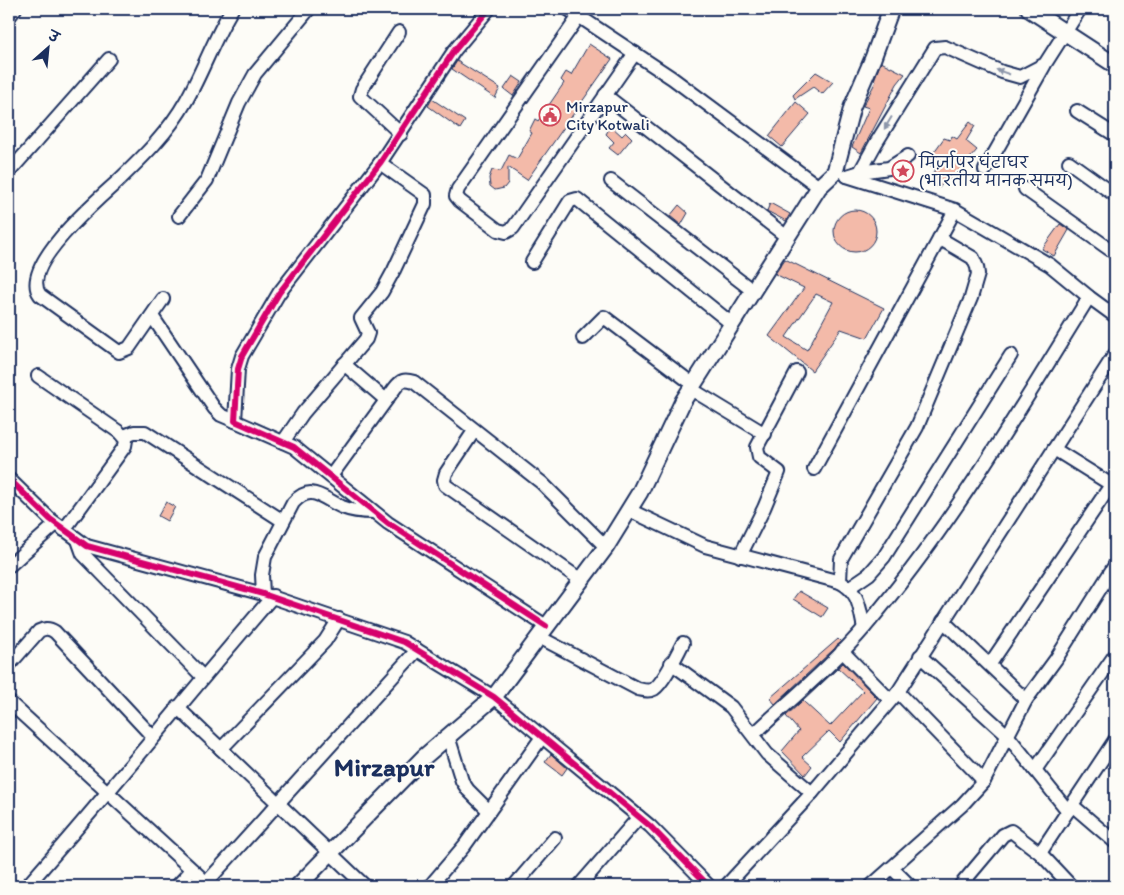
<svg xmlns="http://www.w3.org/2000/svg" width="1124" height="895" viewBox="0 0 1124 895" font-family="Itim,'Playpen Sans Deva',sans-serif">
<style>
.building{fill:#f3baa9;stroke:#1b2f5e;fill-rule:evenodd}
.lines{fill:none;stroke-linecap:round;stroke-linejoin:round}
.minor-casing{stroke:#1b2f5e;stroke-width:16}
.major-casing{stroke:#1b2f5e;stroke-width:19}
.minor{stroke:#fdfcf7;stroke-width:12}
.major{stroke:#fdfcf7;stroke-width:15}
.cycleway-casing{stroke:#fdfcf7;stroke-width:9}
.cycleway{stroke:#d6006c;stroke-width:6}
.oneway{fill:#8c96aa}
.labels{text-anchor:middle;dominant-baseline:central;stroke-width:4;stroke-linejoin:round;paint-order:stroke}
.poi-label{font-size:16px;fill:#1b2f5e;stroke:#fdfcf7;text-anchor:start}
.town-label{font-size:26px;font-weight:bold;fill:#1b2f5e;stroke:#fdfcf7}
</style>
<rect width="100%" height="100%" fill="#fdfcf7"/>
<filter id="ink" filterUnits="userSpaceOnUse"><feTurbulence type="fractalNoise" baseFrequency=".02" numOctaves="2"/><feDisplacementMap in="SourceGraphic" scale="10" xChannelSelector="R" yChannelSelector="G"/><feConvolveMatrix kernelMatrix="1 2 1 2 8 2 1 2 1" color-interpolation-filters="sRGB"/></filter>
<g filter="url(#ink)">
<g class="building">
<polygon points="589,44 612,59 527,180 508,167 508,183 504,188 495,190 490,186 489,178 492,170 501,171 509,155 517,159 532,133 529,131 535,119 538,121 564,83 561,80 566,72 571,75"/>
<polygon points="457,61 500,88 495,98 452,69"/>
<polygon points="881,62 905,74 897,84 861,153 852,147 869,108 863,106 876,81 874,80"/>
<polygon points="816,72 833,82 822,94 813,87 795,99 793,95"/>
<polygon points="513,76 522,82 513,96 504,89"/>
<polygon points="432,99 465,121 460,129 428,106"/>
<polygon points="796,102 810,114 782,147 769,136"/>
<polygon points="970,122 975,126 966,141 977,150 951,180 947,178 939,188 930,181 935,169 926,163 944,138 950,140 952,136 957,139"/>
<polygon points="611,126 622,136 626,132 632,138 618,155 609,148 614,142 606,134"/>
<polygon points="770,203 790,214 786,221 767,211"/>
<polygon points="679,205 688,213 681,225 670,216"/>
<circle cx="855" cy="231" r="21"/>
<polygon points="1060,224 1069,230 1054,256 1042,249"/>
<path d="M 785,259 L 884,308 L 867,338 L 841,329 L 812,371 L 769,336 L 804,288 L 775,274 ZM 816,294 L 833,302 L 807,350 L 786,337 Z"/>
<polygon points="166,502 175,507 167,521 158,516"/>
<polygon points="799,591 828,608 822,617 793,599"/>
<polygon points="838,639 841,642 833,650 775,704 770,698"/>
<path d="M 843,663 L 877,698 L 840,742 L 829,731 L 802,757 L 812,766 L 805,775 L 782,751 L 799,731 L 786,716 ZM 838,668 L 863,691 L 830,726 L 803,701 Z"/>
<polygon points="551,754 567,768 562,775 545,762"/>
</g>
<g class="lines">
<g class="minor-casing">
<g id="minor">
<polyline points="489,9 454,51 380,163 279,293 242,356 238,369 235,421 294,447 388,523 546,626"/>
<polyline points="568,9 672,78 819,187"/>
<polyline points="584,9 458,189 456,196 460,201 498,230 506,232 513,228 635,53"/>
<polyline points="9,17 15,9"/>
<polyline points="399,32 362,89 360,96 401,134"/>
<polyline points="605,95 787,237"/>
<polyline points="1077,111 1115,135"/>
<polyline points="1069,162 1115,195"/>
<polyline points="985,170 1044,66"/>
<polyline points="9,172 109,59"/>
<polyline points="860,172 889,168 908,156"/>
<polyline points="847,176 860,172 876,143 935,48 945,47 1002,72 1020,77 1045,64 1080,9"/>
<polyline points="847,176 955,210 1050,265 1089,297 1115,316"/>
<polyline points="611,181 753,291"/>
<polyline points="1025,189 1115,253"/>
<polyline points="179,216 207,180 239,103 255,74 309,9"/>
<polyline points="532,262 570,201 577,199 732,324"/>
<path d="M 163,299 L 129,348 L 119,352 L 40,295 C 19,267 97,200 117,182 C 143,157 168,133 186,101 C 203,71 214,38 232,9"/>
<polyline points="152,316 214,408 221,415 235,421"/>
<polyline points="583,338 604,317 694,385"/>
<polyline points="344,364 386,400"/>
<polyline points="38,376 119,432 126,440 125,446 64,530"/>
<polyline points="691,389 765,434"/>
<polyline points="474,431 446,473 444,480 445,485 581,580"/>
<polyline points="124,436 134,432 145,432 283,521"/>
<polyline points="283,442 303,413 366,339 368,333 361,318 382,292 394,270 425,204 425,195 380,163"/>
<polyline points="1054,449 1115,487"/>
<polyline points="814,469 955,210"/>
<path d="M 331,476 L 395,388 C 401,380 404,379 414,382 L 542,483 L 606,547"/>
<polyline points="9,479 50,519 87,546 263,594 404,642 494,697 650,826 709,886"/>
<path d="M 629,510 L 705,546 L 840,582 C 860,593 859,607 864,628"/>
<polyline points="78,540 83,554 203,677"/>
<polyline points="740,556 764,508 779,472 759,457 757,447 797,372"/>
<polyline points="9,566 56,524"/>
<polyline points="840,582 841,559 917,427 971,298 978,274 977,267 973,258 939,238"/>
<polyline points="850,587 869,574 884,557 1011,355"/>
<path d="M 263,594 L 262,575 L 265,557 L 293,503 C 311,483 322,498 342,507 C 352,511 361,512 373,512"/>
<polyline points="943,621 1026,700"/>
<path d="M 539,637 L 638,689 C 643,690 649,692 654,689 C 664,682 677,654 683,643"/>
<polyline points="842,651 890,700"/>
<polyline points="920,656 1007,735 1068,811"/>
<polyline points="671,663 731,707 767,754 812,793"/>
<polyline points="990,664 1115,479"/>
<path d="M 9,665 L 39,631 C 45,628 49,628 55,632 L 153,737"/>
<polyline points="898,692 984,781"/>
<polyline points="9,702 210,886"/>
<polyline points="177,707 365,886"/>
<path d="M 753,735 C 790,700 832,666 865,627 C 952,525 1019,410 1089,297"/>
<polyline points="448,736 462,781 468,790 489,811"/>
<polyline points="221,749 325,641 339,619"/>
<polyline points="1035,770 1115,655"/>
<polyline points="1072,805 1115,842"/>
<polyline points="1040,853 1115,740"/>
<polyline points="892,868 910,886"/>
<polyline points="206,883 417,650"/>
<path d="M 27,886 C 111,791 190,692 273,596"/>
<polyline points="177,886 192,870"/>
<polyline points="430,886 465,845 542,737"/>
<polyline points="514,886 555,838"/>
<polyline points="579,886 639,817"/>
<polyline points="726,886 812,793 898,692 1115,354"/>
<polyline points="871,886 962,805 984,781 1026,700 1056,659 1115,565"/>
<polyline points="960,886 1003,835 1011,831 1040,853 1071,886"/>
</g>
</g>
<g class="major-casing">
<g id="major">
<polyline points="1029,9 1115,65"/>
<polyline points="298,886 424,757 494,697 606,547 640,492 683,401 819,187 835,172 852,107 873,58 891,9"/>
</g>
</g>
<use href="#minor" class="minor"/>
<use href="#major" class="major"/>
<g class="cycleway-casing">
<g id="cycleway">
<polyline points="489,9 454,51 380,163 279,293 242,356 238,369 235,421 294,447 388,523 546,626"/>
<polyline points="9,479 50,519 87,546 263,594 404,642 494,697 650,826 709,886"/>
</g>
</g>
<use href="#cycleway" class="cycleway"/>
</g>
<defs><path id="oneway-solid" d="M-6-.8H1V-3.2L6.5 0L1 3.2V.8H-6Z" transform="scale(1.25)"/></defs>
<g class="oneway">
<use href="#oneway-solid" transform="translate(1003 72) rotate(-161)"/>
<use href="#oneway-solid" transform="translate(888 123) rotate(121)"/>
</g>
</g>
<defs>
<g id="civic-ring" transform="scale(1.125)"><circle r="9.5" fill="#fdfcf7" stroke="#d1495b" stroke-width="1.5"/><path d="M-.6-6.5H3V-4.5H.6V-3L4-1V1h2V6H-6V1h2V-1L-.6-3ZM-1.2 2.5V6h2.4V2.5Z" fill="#d1495b"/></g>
<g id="sight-ring" transform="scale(1.125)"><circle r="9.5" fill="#fdfcf7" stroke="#d1495b" stroke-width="1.5"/><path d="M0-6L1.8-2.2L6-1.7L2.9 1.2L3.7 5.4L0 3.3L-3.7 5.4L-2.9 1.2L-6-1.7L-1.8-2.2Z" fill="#d1495b"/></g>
</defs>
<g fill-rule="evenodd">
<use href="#civic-ring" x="550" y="115"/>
<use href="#sight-ring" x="903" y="171"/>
</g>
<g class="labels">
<g class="poi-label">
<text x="566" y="106">Mirzapur<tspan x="566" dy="18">City Kotwali</tspan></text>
<text x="919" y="162">मिर्ज़ापुर घंटाघर<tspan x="919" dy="18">(भारतीय मानक समय)</tspan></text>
</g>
<g class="town-label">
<text x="384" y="767">Mirzapur</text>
</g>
</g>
<rect width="1124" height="895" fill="none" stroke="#fdfcf7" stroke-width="30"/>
<rect x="15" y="15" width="1094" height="865" fill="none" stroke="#1b2f5e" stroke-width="2" filter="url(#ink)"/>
<g transform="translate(48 48) rotate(27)" stroke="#fdfcf7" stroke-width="4" paint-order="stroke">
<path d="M0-4L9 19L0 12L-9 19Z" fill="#1b2f5e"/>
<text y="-8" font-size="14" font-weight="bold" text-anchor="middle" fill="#1b2f5e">उ</text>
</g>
</svg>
